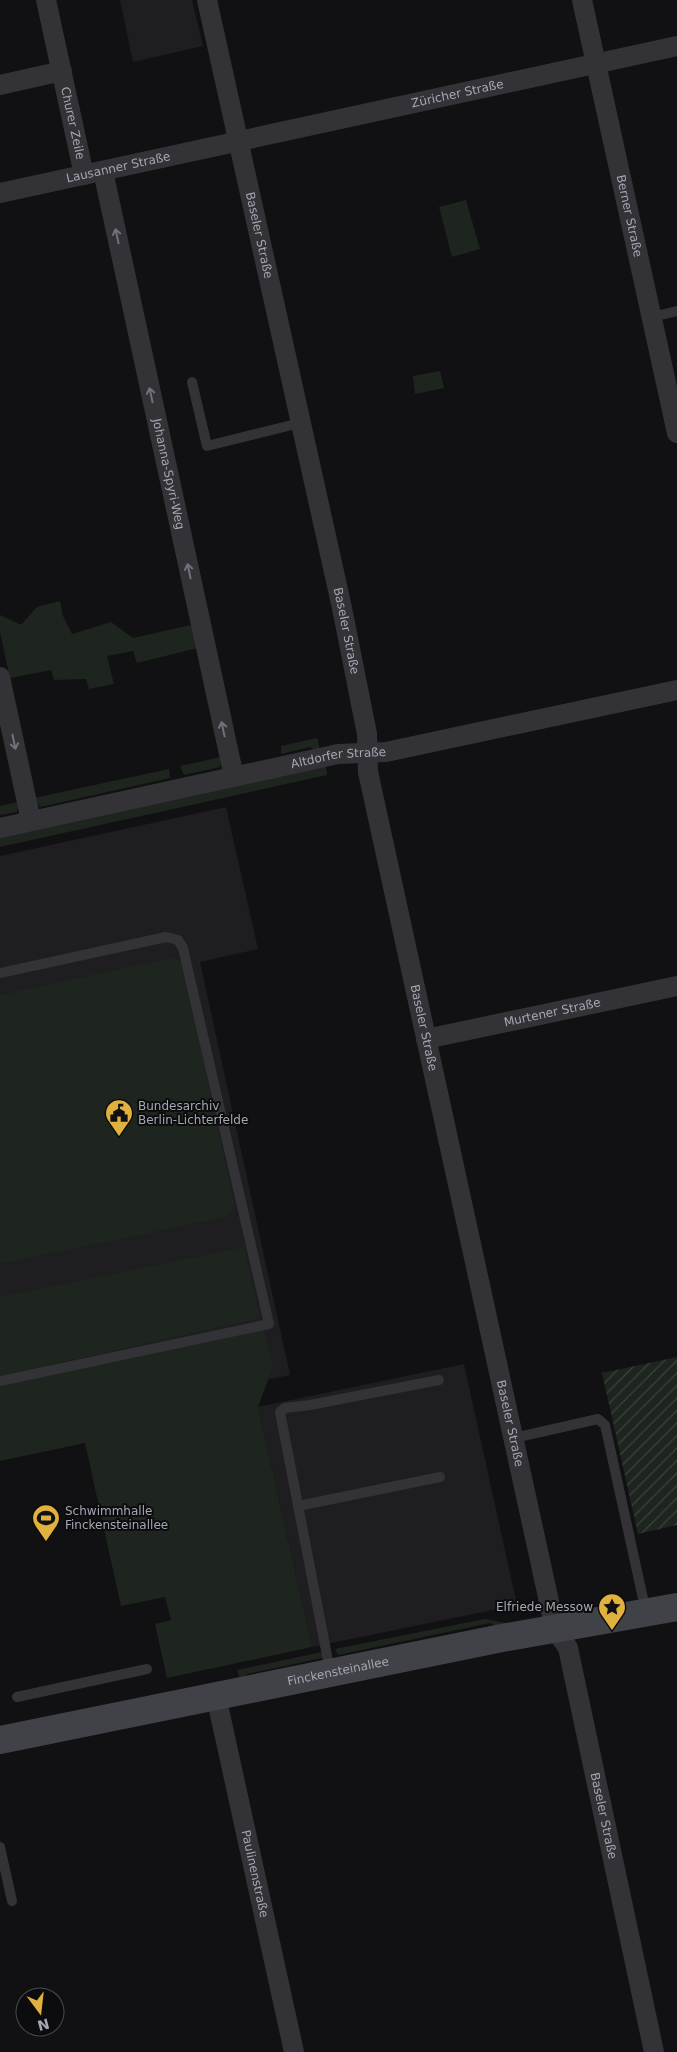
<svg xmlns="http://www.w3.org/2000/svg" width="677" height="2052" viewBox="0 0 677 2052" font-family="'DejaVu Sans',sans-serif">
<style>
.built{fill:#1e1d20}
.green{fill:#1e251f}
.garden{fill:url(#garden-furrows)}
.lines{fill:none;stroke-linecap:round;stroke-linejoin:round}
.lane{stroke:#333337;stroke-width:10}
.street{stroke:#333337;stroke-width:20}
.secondary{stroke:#414247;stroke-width:28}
.oneway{stroke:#71737b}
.labels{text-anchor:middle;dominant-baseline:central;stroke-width:4;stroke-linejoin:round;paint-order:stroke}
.street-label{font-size:12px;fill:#a4a8b2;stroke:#0c0c0e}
.poi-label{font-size:12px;fill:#a4a8b2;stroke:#0c0c0e;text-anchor:start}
</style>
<defs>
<pattern id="garden-furrows" width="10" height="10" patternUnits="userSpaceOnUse" patternTransform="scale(1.25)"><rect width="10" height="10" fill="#1e251f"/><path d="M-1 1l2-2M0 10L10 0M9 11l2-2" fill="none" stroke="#3c423d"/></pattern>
</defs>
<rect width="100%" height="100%" fill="#111113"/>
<g class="built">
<polygon points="120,0 192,0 203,46 133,62"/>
<polygon points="226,807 258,949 200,962 290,1375 0,1436 0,856"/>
<polygon points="464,1364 517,1605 312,1647 258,1407"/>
</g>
<g class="green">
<polygon points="466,200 480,249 452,257 439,207"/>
<polygon points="440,371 444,388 415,394 413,376"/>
<polygon points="60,601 63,616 72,634 111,622 133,638 191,625 202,647 137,663 133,651 107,656 114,684 89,689 86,679 54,680 51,670 10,678 0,632 0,615 19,624 22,624 37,607"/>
<polygon points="317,738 320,750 316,751 310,747 281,754 281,746"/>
<polygon points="221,757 220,767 184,775 180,766"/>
<polygon points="326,766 327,775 0,847 0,837"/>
<polygon points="169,769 170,778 40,807 34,798"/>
<polygon points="18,802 17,812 0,815 0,806"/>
<polygon points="171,958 180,961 184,967 234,1204 232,1212 226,1217 0,1264 0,995"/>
<polygon points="244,1247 260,1318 0,1376 0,1297"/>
<polygon points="264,1329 273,1367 258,1407 312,1647 167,1678 155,1624 171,1620 165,1597 121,1606 85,1443 0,1461 0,1386"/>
<polygon points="485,1619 510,1624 499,1628 490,1623 338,1655 335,1649"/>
<polygon points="322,1652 322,1658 247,1674 241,1682 237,1670"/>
</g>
<polygon class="garden" points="677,1357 677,1525 638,1534 602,1373"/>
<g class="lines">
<g class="lane">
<polyline points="652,317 677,311"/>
<polyline points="192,382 207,446 300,423"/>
<polyline points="0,973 166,937 178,940 183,948 269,1324 0,1381"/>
<polyline points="514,1438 598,1419 605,1425 646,1612"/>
<polyline points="298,1506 440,1477"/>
<polyline points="330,1671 280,1412 285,1408 310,1405 439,1380"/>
<polyline points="17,1697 147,1669"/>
<polyline points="0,1847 12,1901"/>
</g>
<g class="street">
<path id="s1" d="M 46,0 L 84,175"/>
<path id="s2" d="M 207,0 L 342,608 L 367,734 L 368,772 L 555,1629 L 568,1648 L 654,2052"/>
<path id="s3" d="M 582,0 L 677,433"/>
<polyline points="0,85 62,71"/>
<path id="s4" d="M 103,171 L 234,777"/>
<path id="s5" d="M 0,193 L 677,46"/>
<polyline points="0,677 31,821"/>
<path id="s6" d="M 0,828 L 338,754 L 386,752 L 677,690"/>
<path id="s7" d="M 426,1039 L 677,986"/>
<path id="s8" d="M 216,1696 L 294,2052"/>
</g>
<path class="secondary" id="s9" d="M 0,1740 L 502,1638 L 677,1607"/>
</g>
<defs><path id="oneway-shaft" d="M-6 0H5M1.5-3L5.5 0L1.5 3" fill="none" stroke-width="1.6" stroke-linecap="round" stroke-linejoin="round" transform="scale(1.25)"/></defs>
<g class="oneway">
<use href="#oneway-shaft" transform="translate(117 236) rotate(-102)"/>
<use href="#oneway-shaft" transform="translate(151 395) rotate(-102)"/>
<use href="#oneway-shaft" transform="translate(189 571) rotate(-102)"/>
<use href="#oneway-shaft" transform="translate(223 729) rotate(-102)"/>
<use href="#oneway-shaft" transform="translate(14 742) rotate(78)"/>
</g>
<defs>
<g id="civic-pin" transform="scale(1.4375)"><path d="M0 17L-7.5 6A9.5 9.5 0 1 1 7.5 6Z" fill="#e0b13c" stroke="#0c0c0e"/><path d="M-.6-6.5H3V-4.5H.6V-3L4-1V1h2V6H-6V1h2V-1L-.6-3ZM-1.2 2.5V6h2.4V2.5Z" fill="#111"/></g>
<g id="stadium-pin" transform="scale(1.4375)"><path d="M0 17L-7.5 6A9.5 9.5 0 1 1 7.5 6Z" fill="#e0b13c" stroke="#0c0c0e"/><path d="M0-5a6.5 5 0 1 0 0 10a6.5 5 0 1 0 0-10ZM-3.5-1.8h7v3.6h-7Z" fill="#111"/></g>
<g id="sight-pin" transform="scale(1.4375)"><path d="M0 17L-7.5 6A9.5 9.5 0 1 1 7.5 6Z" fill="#e0b13c" stroke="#0c0c0e"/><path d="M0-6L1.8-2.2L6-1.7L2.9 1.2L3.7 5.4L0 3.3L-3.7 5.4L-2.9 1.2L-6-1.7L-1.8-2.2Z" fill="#111"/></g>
</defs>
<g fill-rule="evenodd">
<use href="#civic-pin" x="119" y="1113"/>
<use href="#stadium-pin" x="46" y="1518"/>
<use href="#sight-pin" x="612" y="1607"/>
</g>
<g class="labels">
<g class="street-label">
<text stroke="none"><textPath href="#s5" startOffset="468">Züricher Straße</textPath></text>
<text stroke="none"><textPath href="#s1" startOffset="126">Churer Zeile</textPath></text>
<text stroke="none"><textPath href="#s5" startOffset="121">Lausanner Straße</textPath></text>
<text stroke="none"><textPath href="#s3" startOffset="221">Berner Straße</textPath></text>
<text stroke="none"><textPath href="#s2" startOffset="241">Baseler Straße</textPath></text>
<text stroke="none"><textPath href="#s4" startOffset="310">Johanna-Spyri-Weg</textPath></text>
<text stroke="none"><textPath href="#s2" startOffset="646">Baseler Straße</textPath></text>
<text stroke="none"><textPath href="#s6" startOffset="346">Altdorfer Straße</textPath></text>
<text stroke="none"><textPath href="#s7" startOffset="129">Murtener Straße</textPath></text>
<text stroke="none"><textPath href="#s2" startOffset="1051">Baseler Straße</textPath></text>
<text stroke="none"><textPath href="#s2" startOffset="1456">Baseler Straße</textPath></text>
<text stroke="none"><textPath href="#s9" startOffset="345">Finckensteinallee</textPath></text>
<text stroke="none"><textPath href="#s2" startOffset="1861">Baseler Straße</textPath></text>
<text stroke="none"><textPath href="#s8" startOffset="182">Paulinenstraße</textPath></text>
</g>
<g class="poi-label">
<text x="138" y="1106">Bundesarchiv<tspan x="138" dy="14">Berlin-Lichterfelde</tspan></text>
<text x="65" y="1511">Schwimmhalle<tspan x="65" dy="14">Finckensteinallee</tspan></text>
<text x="593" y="1607" text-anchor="end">Elfriede Messow</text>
</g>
</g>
<g transform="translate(40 2012) rotate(165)"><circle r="24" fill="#0c0c0e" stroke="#494a50"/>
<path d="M0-4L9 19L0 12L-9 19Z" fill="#e0b13c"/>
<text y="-8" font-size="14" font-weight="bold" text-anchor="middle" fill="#a4a8b2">N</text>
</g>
</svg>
